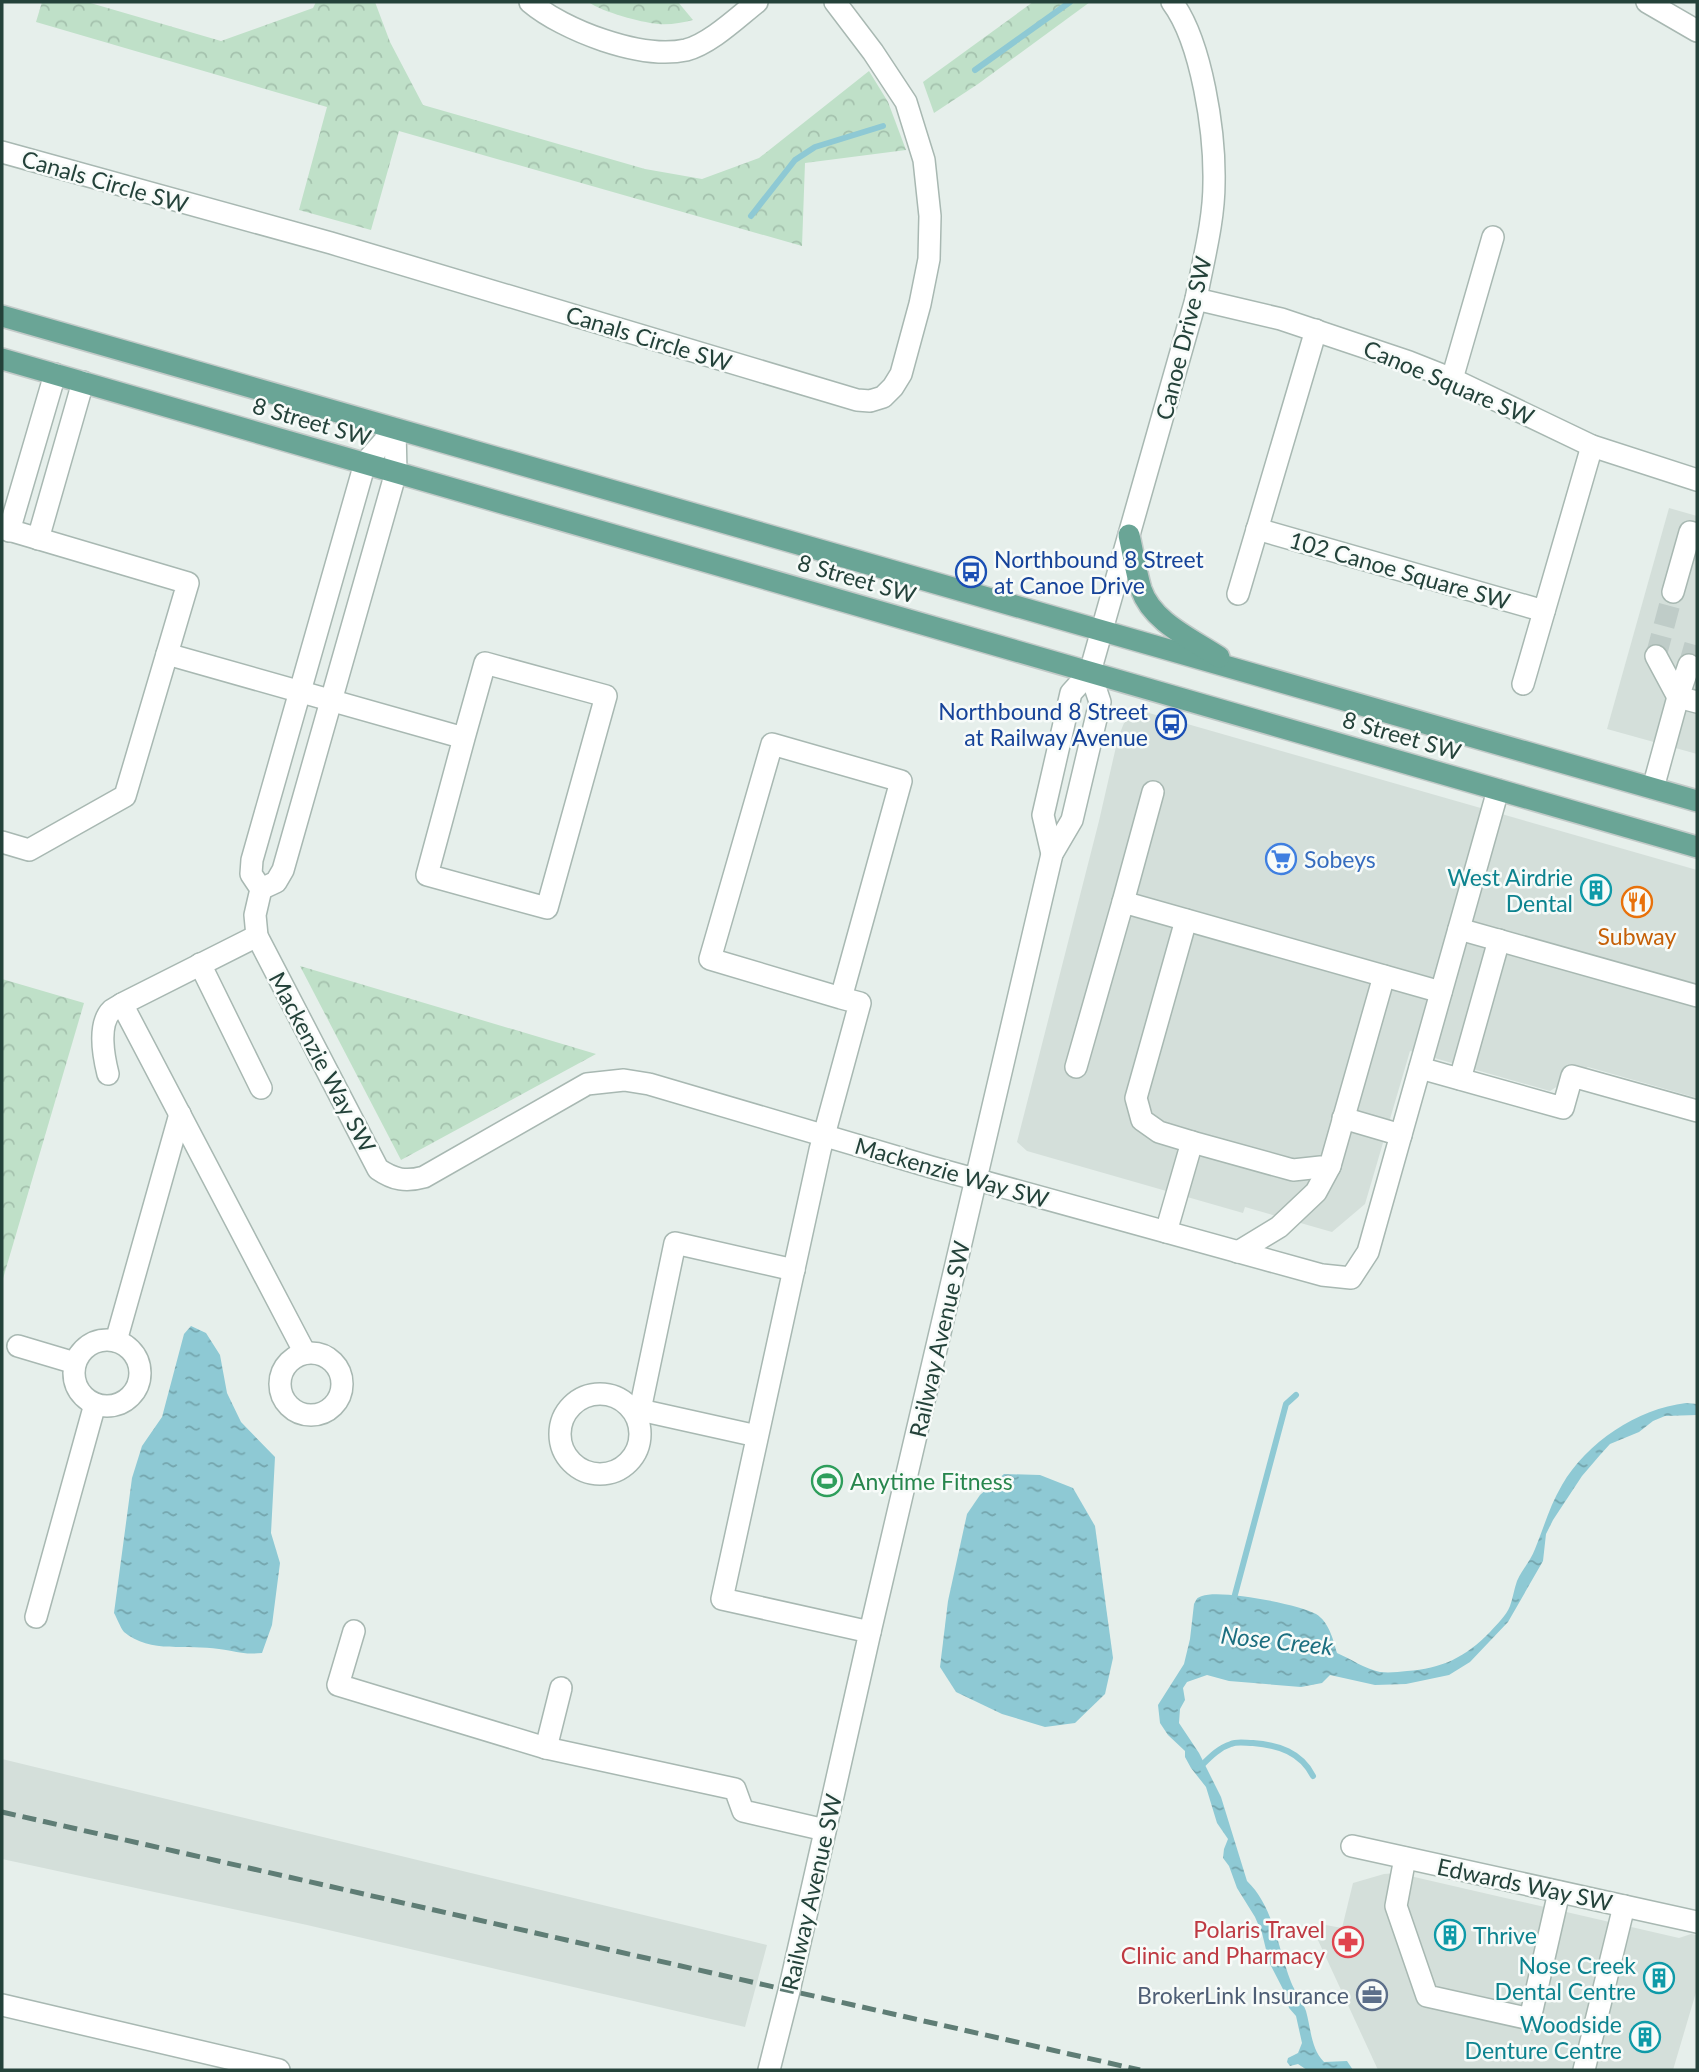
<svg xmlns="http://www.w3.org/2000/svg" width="1699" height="2072" viewBox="0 0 1699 2072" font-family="Lato,sans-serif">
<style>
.built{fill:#d4dfda}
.park{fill:url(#park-crowns)}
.water{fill:url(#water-ripples)}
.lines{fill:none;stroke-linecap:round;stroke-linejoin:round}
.stream{stroke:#8ec9d4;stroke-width:6}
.minor-tunnel{stroke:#bfccc8;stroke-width:21;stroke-dasharray:21 10;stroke-linecap:butt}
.minor-casing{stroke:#a8b8b2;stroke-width:24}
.major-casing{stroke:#c2cac8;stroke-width:24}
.minor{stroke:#fff;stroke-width:21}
.major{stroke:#6aa596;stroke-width:21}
.rail{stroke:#5f7d75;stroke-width:5;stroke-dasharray:14 7;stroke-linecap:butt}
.labels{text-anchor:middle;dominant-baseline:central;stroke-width:5;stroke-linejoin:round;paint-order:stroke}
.street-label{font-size:23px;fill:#24423a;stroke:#f7fbf9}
.transit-label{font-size:23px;fill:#164399;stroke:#f7fbf9;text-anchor:start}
.shop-label{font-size:23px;fill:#366cbe;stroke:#f7fbf9;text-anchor:start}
.culture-label{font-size:23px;fill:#0d838f;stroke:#f7fbf9;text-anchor:end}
.food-label{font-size:23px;fill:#c56008;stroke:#f7fbf9}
.leisure-label{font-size:23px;fill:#27864d;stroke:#f7fbf9;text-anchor:start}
.health-label{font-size:23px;fill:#be3a42;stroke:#f7fbf9;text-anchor:end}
.service-label{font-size:23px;fill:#4e5e75;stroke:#f7fbf9;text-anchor:end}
.water-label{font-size:24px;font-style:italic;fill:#1c6f80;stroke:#f7fbf9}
</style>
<defs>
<pattern id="park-crowns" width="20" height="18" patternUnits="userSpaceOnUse" patternTransform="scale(1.75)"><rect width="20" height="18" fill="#bfe0c8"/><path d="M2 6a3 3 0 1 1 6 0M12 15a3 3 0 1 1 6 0" fill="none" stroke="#a4c1ad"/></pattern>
<pattern id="water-ripples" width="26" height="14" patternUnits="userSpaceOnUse" patternTransform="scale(1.75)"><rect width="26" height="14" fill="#8ec9d4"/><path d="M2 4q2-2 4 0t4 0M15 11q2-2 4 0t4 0" fill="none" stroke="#74a5ad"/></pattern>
</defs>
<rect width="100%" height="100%" fill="#e6efeb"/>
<g class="built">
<polygon points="1669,508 1697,516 1697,754 1607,729"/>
<polygon points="1149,713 1697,870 1697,1098 1588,1067 1550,1091 1410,1051 1365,1204 1332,1232 1245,1207 1243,1213 1027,1151 1017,1142 1099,821 1118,738 1124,723 1135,715"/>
<polygon points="2,1759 767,1945 745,2027 307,1925 2,1859"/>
<polygon points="1397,1873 1679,1938 1691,1934 1697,1935 1697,1989 1673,2070 1378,2070 1317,1938 1320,1924 1342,1928 1353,1883 1384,1874"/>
</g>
<g class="park">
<polygon points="42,2 87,2 221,41 313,8 316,2 375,2 390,42 423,105 645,169 702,179 759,158 869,71 888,102 906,150 805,163 802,246 399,131 371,230 299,210 327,107 36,22"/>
<path d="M 588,2 L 678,2 L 693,20 C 681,23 670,25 658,24 C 639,22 603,12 588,2 Z"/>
<polygon points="1033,2 1090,2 978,84 934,113 923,82"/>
<polygon points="300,966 596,1054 401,1160"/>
<polygon points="2,979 84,1003 2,1282"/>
</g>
<g class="water">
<path d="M 191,1326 L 206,1333 L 220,1355 L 227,1393 L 241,1422 L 275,1457 L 271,1533 L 280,1563 L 272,1625 L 262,1653 C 241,1655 238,1651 219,1649 C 188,1644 150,1654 124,1632 C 120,1627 117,1618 114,1613 L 132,1478 L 142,1446 L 162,1417 L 184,1334 Z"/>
<path d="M 1686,1403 L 1697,1404 L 1697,1415 L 1665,1416 L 1653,1421 L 1639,1432 L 1610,1444 L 1600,1455 L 1582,1476 L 1553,1520 L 1546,1534 L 1543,1561 L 1508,1622 L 1470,1662 L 1449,1675 L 1406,1684 L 1375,1685 L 1330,1675 L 1322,1683 L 1301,1687 L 1229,1681 L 1207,1675 L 1187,1682 L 1183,1688 L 1185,1700 L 1180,1709 L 1179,1723 L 1199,1753 L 1221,1797 L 1247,1881 C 1274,1907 1278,1949 1291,1982 C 1295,1992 1302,2000 1306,2011 C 1311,2029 1311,2049 1324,2062 L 1347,2061 L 1353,2070 L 1307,2070 L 1298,2064 L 1290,2066 L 1287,2062 L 1288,2058 L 1298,2053 L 1302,2043 L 1296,2016 L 1289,2008 L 1286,1995 L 1269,1962 L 1262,1933 L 1255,1917 L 1237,1888 L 1229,1866 L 1223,1858 L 1224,1849 L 1228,1839 L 1217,1823 L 1206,1787 L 1191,1768 L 1185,1757 L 1185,1751 L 1168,1735 L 1160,1723 L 1158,1705 L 1184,1664 L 1190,1639 L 1194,1604 C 1197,1599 1196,1598 1202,1596 C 1220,1589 1298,1604 1316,1614 C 1329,1622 1333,1639 1337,1653 C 1351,1659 1365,1669 1380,1672 C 1389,1673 1398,1672 1407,1671 C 1441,1669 1466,1657 1490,1632 C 1497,1624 1506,1616 1510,1606 C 1513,1598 1514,1589 1517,1581 C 1522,1570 1531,1560 1535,1549 C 1544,1527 1550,1505 1562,1485 C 1587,1442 1637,1409 1686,1403 Z"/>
<polygon points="1004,1474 1040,1475 1073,1488 1095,1526 1113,1658 1105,1694 1075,1723 1045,1727 1002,1714 956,1692 940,1667 948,1601 967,1514 980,1495"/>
</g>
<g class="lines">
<g class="stream">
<polyline points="975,70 1070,2"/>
<polyline points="751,216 795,160 815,147 883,126"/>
<polyline points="1233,1602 1286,1404 1296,1395"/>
<path d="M 1200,1767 C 1209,1758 1218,1748 1231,1744 C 1237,1741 1246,1743 1253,1743 C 1278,1745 1301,1752 1313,1776"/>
</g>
<g class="minor-tunnel">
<polyline points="1656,656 1673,592"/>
<polyline points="1689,665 1697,637"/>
</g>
<g class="minor-casing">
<g id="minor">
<path d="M 530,2 C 563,30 641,60 686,50 C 710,44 738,17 757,2"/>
<polyline points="1647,2 1697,31"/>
<polyline points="2,152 331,243 857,400 870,401 883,397 893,387 901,374 920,304 929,259 930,216 924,160 906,102 873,52 835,2"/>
<polyline points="1196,299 1281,319 1409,362 1452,379 1592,446 1697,480"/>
<polyline points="1452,379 1493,237"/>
<path d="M 395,429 L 365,463 L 252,860 L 251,874 L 261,889 L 255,915 L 257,936 L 378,1169 C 394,1180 406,1182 424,1177 L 587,1084 L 624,1080 L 649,1084 L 931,1167 L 1322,1275 L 1351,1278 L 1368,1252 L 1498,790"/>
<polyline points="2,528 188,583 125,796 29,850 2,842"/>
<polyline points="1257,529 1544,611"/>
<polyline points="9,531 55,374"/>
<polyline points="38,539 83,382"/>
<polyline points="1673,592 1690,532 1697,534"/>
<polyline points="1238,594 1316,330"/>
<polyline points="167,654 464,738 485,663 606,696 547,908 427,875 464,738"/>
<polyline points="1656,656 1678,697 1697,702"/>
<polyline points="1523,684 1592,446"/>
<polyline points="1653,788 1678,697 1689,665"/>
<path d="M 1052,854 L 1043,815 L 1071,693 L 1090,672 L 1196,299 C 1203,261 1214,221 1214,183 C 1215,133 1202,42 1172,2"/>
<polyline points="261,889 276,882 283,870 396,472 395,429"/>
<polyline points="1123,902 1153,792"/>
<polyline points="1459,929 1697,996"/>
<polyline points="257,936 122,1004 305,1353"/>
<polyline points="200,964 261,1088"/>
<polyline points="841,998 901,781 772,744 710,959 841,998 860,1003 820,1150 722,1599 870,1632"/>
<polyline points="1076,1067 1123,902 1441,992"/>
<polyline points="1420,1068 1563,1108 1572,1076 1697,1111"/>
<path d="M 108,1074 C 104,1058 97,1024 112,1010 C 112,1010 122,1004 122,1004"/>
<polyline points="1460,1079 1499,940"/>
<polyline points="1343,1118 1401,1135"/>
<polyline points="1192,1142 1293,1170 1330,1166 1384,976"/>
<polyline points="1166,1232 1192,1142 1159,1132 1142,1120 1136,1098 1186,920"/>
<polyline points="1238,1252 1279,1227 1316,1192 1330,1166"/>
<circle cx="107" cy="1373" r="33"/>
<polyline points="116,1341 180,1114"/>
<polyline points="18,1346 75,1363"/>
<circle cx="311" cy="1384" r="31"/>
<circle cx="600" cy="1434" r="40"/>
<polyline points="640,1410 757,1436"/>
<polyline points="637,1416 640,1410 675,1243 794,1270"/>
<polyline points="36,1617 95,1404"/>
<polyline points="354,1631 338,1685 546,1748 735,1789 743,1811 825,1830"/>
<polyline points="546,1748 561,1688"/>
<polyline points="1352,1846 1697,1922"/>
<polyline points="1405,1858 1396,1906 1427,1996 1530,2019 1559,1892"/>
<polyline points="2,2005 279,2070"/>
<polyline points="769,2070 789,1991 870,1632 1052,854 1072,820 1100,702 1090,672"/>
<polyline points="1584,2070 1624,1906"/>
</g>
</g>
<g class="major-casing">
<g id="major">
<polyline points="2,316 1697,801"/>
<polyline points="2,359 1697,847"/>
<path d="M 1129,535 C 1133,553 1136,572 1141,589 C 1152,622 1192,639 1219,657"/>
</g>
</g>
<use href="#minor" class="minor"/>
<use href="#major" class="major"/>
<polyline class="rail" points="2,1812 1140,2070"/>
</g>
<defs>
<g id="bus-ring" transform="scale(1.575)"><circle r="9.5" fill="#f7fbf9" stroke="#1a4fb4" stroke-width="1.5"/><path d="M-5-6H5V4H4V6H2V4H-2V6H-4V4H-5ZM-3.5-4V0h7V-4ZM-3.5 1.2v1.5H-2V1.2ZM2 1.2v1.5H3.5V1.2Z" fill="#1a4fb4"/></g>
<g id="supermarket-ring" transform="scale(1.575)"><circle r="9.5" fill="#f7fbf9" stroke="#3f7fe0" stroke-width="1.5"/><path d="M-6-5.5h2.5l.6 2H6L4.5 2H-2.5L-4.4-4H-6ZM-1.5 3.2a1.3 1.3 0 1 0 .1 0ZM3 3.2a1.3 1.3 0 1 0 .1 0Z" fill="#3f7fe0"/></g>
<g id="building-ring" transform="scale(1.575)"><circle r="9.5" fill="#f7fbf9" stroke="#0f9aa8" stroke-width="1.5"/><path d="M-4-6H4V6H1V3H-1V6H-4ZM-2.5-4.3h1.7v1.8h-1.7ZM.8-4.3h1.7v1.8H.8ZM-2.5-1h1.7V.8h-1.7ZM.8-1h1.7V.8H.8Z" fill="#0f9aa8"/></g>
<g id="restaurant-ring" transform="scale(1.575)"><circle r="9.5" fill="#f7fbf9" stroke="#e8710a" stroke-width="1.5"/><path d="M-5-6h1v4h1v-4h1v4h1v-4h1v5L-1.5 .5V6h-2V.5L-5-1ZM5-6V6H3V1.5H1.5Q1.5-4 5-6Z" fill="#e8710a"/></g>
<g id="stadium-ring" transform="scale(1.575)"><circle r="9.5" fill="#f7fbf9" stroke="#2e9e5b" stroke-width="1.5"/><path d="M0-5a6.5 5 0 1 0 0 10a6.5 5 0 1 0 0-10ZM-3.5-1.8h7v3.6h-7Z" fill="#2e9e5b"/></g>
<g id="pharmacy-ring" transform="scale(1.575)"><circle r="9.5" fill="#f7fbf9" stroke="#e0444e" stroke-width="1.5"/><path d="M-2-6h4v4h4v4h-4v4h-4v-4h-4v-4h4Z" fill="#e0444e"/></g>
<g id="office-ring" transform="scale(1.575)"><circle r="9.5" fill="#f7fbf9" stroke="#5c6f8a" stroke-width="1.5"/><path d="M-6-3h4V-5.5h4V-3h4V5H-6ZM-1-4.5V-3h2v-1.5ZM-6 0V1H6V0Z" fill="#5c6f8a"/></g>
</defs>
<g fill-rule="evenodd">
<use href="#bus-ring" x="971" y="572"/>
<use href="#bus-ring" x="1171" y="724"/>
<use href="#supermarket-ring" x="1281" y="859"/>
<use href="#building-ring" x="1596" y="890"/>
<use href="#restaurant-ring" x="1637" y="902"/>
<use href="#stadium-ring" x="827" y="1481"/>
<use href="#building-ring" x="1450" y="1935"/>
<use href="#pharmacy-ring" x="1348" y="1942"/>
<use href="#building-ring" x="1659" y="1978"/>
<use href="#office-ring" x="1372" y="1995"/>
<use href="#building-ring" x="1645" y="2037"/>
</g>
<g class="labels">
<g class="street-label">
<text transform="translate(105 181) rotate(16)">Canals Circle SW</text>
<text transform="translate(649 338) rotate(17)">Canals Circle SW</text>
<text transform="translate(1183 338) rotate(-76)">Canoe Drive SW</text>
<text transform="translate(1449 382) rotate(23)">Canoe Square SW</text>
<text transform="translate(312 421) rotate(16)">8 Street SW</text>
<text transform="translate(1400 570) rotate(16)">102 Canoe Square SW</text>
<text transform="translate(857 578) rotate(16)">8 Street SW</text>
<text transform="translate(1402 735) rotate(16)">8 Street SW</text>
<text transform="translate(323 1062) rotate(62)">Mackenzie Way SW</text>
<text transform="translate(952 1172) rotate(16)">Mackenzie Way SW</text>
<text transform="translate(939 1339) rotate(-77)">Railway Avenue SW</text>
<text transform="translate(1525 1884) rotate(12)">Edwards Way SW</text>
<text transform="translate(811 1892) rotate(-77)">Railway Avenue SW</text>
</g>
<g class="transit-label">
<text x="994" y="559">Northbound 8 Street<tspan x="994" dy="26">at Canoe Drive</tspan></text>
<text x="1148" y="711" text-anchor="end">Northbound 8 Street<tspan x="1148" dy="26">at Railway Avenue</tspan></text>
</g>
<g class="shop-label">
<text x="1304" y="859">Sobeys</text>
</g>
<g class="culture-label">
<text x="1573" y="877">West Airdrie<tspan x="1573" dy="26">Dental</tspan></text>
<text x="1473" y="1935" text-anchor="start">Thrive</text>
<text x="1636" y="1965">Nose Creek<tspan x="1636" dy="26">Dental Centre</tspan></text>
<text x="1622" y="2024">Woodside<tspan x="1622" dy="26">Denture Centre</tspan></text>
</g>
<g class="food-label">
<text x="1637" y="936">Subway</text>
</g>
<g class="leisure-label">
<text x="850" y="1481">Anytime Fitness</text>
</g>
<g class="health-label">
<text x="1325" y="1929">Polaris Travel<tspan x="1325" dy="26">Clinic and Pharmacy</tspan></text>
</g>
<g class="service-label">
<text x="1349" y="1995">BrokerLink Insurance</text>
</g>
<g class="water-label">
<text transform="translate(1277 1640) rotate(6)">Nose Creek</text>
</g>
</g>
<rect width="1699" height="2072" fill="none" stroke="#24423a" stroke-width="7"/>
</svg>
